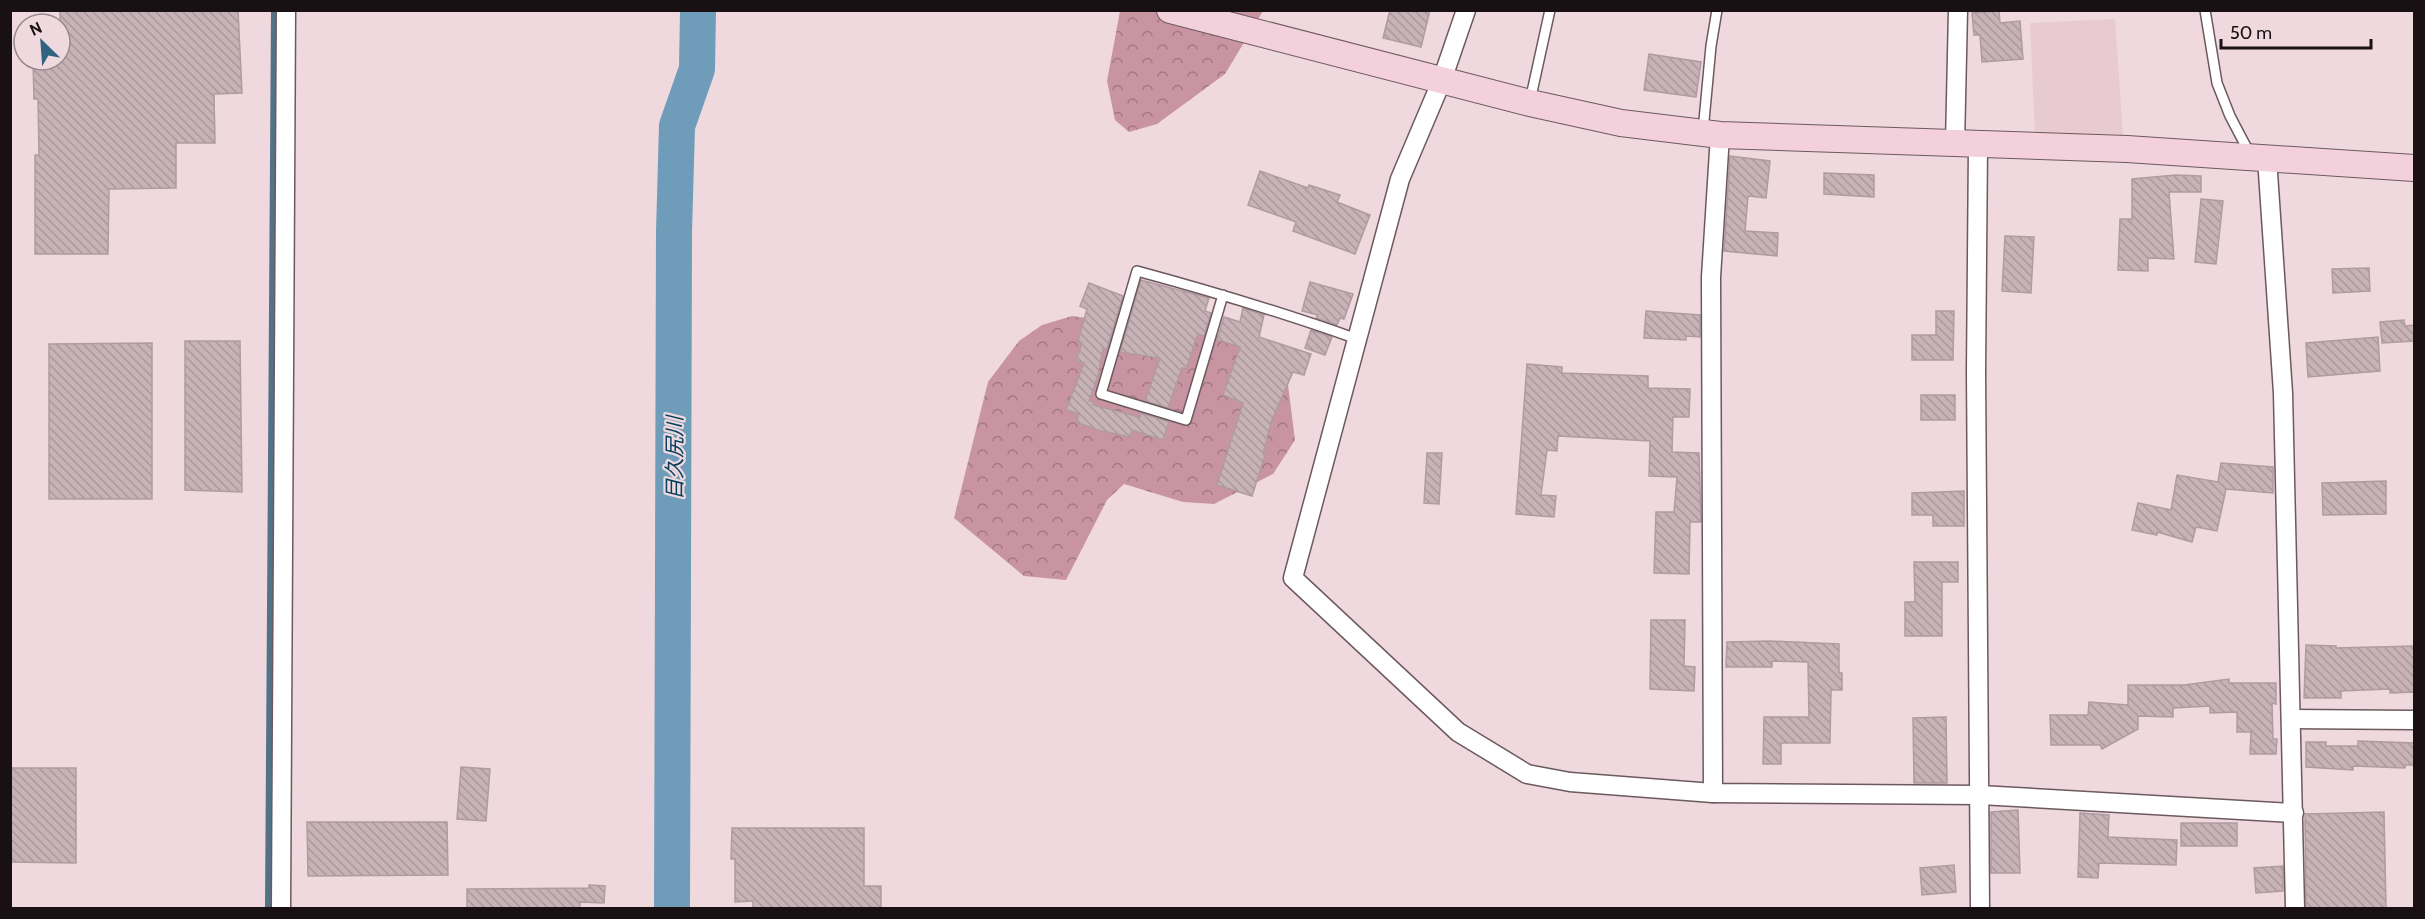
<svg xmlns="http://www.w3.org/2000/svg" width="2425" height="919" viewBox="0 0 2425 919" font-family="Cabin,'Noto Sans JP',sans-serif">
<style>
.built{fill:#e8cad1}
.forest{fill:url(#forest-crowns)}
.lines{fill:none;stroke-linecap:round;stroke-linejoin:round}
.stream{stroke:#547287;stroke-width:6}
.river{stroke:#6e9cb9;stroke-width:36}
.building{fill:url(#building-back-hatch);stroke:#af9ba0;stroke-width:1.5}
.lane-casing{stroke:#6c595e;stroke-width:12}
.street-casing{stroke:#6c595e;stroke-width:21}
.secondary-casing{stroke:#6c595e;stroke-width:28}
.lane{stroke:#fff;stroke-width:9}
.street{stroke:#fff;stroke-width:18}
.secondary{stroke:#f3d0dc;stroke-width:26}
.labels{text-anchor:middle;dominant-baseline:central;stroke-width:4.5;stroke-linejoin:round;paint-order:stroke}
.water-label{font-size:21px;font-style:italic;fill:#003e5c;stroke:#efd9de}
</style>
<defs>
<pattern id="forest-crowns" width="20" height="18" patternUnits="userSpaceOnUse" patternTransform="scale(1.5)"><rect width="20" height="18" fill="#c994a2"/><path d="M2 6a3 3 0 1 1 6 0M12 15a3 3 0 1 1 6 0" fill="none" stroke="#a27783"/></pattern>
<pattern id="building-back-hatch" width="6" height="6" patternUnits="userSpaceOnUse" patternTransform="scale(1.5)"><rect width="6" height="6" fill="#c7b2b7"/><path d="M-1 5l2 2M0 0l6 6M5-1l2 2" fill="none" stroke="#aa989c"/></pattern>
</defs>
<rect width="100%" height="100%" fill="#efd9de"/>
<polygon class="built" points="2115,19 2123,135 2035,133 2030,23"/>
<g class="forest">
<polygon points="1120,11 1263,11 1225,74 1157,124 1129,132 1115,120 1107,81"/>
<polygon points="1072,316 1237,338 1285,361 1295,440 1273,474 1214,504 1183,502 1124,484 1107,500 1066,580 1024,576 954,518 988,382 1019,341 1042,325"/>
</g>
<g class="lines">
<polyline class="stream" points="268,908 274,10"/>
<polyline class="river" points="672,908 674,232 677,126 697,69 698,10"/>
</g>
<g class="building">
<polygon points="60,10 238,10 242,93 214,94 215,143 176,143 176,188 109,189 108,254 35,254 35,155 39,155 38,99 34,99 33,60 60,60"/>
<polygon points="1390,10 1430,10 1421,47 1383,38"/>
<polygon points="1999,11 2000,23 2020,21 2023,59 1982,62 1980,35 1974,35 1972,13"/>
<polygon points="1649,54 1701,62 1696,97 1644,90"/>
<polygon points="1730,156 1770,161 1766,198 1748,196 1745,231 1778,233 1777,256 1724,251"/>
<polygon points="1260,171 1308,188 1309,185 1340,195 1337,202 1370,215 1355,254 1293,231 1296,222 1248,205"/>
<polygon points="1824,173 1874,175 1874,197 1824,194"/>
<polygon points="2176,175 2201,176 2201,192 2169,192 2174,259 2148,258 2148,271 2118,270 2120,219 2132,219 2132,179"/>
<polygon points="2201,199 2223,201 2216,264 2195,262"/>
<polygon points="2005,236 2034,237 2031,293 2002,291"/>
<polygon points="2369,268 2370,291 2333,293 2332,269"/>
<polygon points="1141,280 1209,298 1205,311 1211,313 1204,336 1198,334 1186,369 1182,368 1168,408 1145,401 1160,358 1120,352"/>
<polygon points="1310,282 1353,294 1344,319 1340,318 1337,325 1316,318 1318,315 1302,311"/>
<polygon points="1089,283 1123,296 1107,349 1103,349 1098,376 1089,401 1094,402 1093,405 1140,417 1141,413 1169,422 1163,440 1132,430 1130,437 1098,430 1076,422 1079,414 1066,410 1084,363 1076,361 1082,343 1078,341 1087,309 1080,306"/>
<polygon points="1243,308 1264,315 1259,337 1311,354 1304,375 1293,372 1271,422 1263,454 1265,455 1252,496 1217,485 1243,403 1223,395 1240,347 1217,340 1224,317 1240,322"/>
<polygon points="1646,311 1700,315 1700,337 1686,336 1686,340 1644,338"/>
<polygon points="1936,311 1954,311 1953,360 1912,360 1912,335 1936,335"/>
<polygon points="2404,320 2405,326 2415,325 2415,341 2382,343 2380,322"/>
<polygon points="1311,330 1332,337 1325,355 1305,348"/>
<polygon points="2378,337 2380,371 2308,377 2306,343"/>
<polygon points="185,341 240,341 242,492 185,490"/>
<polygon points="152,343 152,499 49,499 49,344"/>
<polygon points="1527,364 1562,367 1562,373 1648,376 1648,388 1690,389 1689,417 1673,417 1672,452 1699,453 1701,522 1690,522 1689,574 1654,573 1656,512 1674,512 1677,477 1649,476 1650,441 1558,436 1557,451 1547,450 1541,495 1556,496 1554,517 1516,514"/>
<rect x="1921" y="395" width="34" height="25"/>
<polygon points="1427,453 1442,453 1439,504 1424,503"/>
<polygon points="2221,463 2273,467 2273,493 2226,489 2217,531 2196,527 2192,542 2157,532 2157,535 2132,530 2138,503 2171,510 2177,475 2218,482"/>
<polygon points="2386,481 2386,514 2323,515 2322,483"/>
<polygon points="1964,491 1964,526 1933,526 1933,515 1912,515 1912,493"/>
<polygon points="1914,562 1958,562 1958,582 1942,582 1942,636 1905,636 1905,602 1915,602"/>
<polygon points="1651,620 1685,620 1684,666 1695,667 1694,691 1650,689"/>
<polygon points="1770,641 1839,644 1839,673 1842,673 1842,690 1831,690 1830,743 1781,743 1781,764 1763,764 1764,717 1809,717 1808,662 1772,661 1772,667 1726,667 1727,642"/>
<polygon points="2306,645 2336,646 2336,648 2415,646 2415,692 2390,693 2390,689 2341,691 2341,698 2304,698"/>
<polygon points="2229,679 2229,683 2276,683 2276,704 2272,703 2273,739 2277,739 2276,754 2250,754 2251,732 2237,732 2237,712 2210,713 2210,706 2173,708 2173,717 2138,716 2138,729 2102,749 2100,745 2051,745 2050,715 2088,715 2089,702 2128,705 2128,685 2184,685"/>
<polygon points="1946,717 1947,783 1914,783 1913,718"/>
<polygon points="2358,741 2415,743 2415,765 2405,765 2405,768 2353,766 2353,770 2306,767 2306,742 2326,742 2326,746 2358,746"/>
<polygon points="461,767 490,769 486,821 457,819"/>
<polygon points="10,768 76,768 76,863 10,862"/>
<polygon points="2018,810 2020,873 1991,873 1991,812"/>
<polygon points="2384,812 2386,909 2306,909 2305,814"/>
<polygon points="2080,813 2109,815 2108,837 2177,840 2176,865 2099,863 2098,878 2078,877"/>
<polygon points="307,822 447,822 448,875 308,876"/>
<rect x="2181" y="823" width="56" height="23"/>
<polygon points="732,828 864,828 864,886 881,886 881,909 753,909 753,901 735,902 735,859 731,859"/>
<polygon points="1954,865 1956,892 1922,895 1920,868"/>
<polygon points="2283,866 2283,891 2256,893 2254,868"/>
<polygon points="589,885 605,886 604,903 580,902 580,909 467,909 467,889 589,888"/>
</g>
<g class="lines">
<g class="lane-casing">
<g id="lane">
<polyline points="2205,10 2217,83 2230,116 2250,154"/>
<polyline points="1530,101 1550,10"/>
<polyline points="1703,131 1711,46 1717,10"/>
<path d="M 1223,295 L 1186,420 L 1101,394 L 1137,271 C 1211,291 1284,313 1357,339"/>
</g>
</g>
<g class="street-casing">
<g id="street">
<polyline points="1466,10 1442,80 1400,179 1293,578 1458,732 1527,774 1570,782 1713,793 1980,795 2294,813"/>
<polyline points="1955,144 1958,10"/>
<polyline points="1978,145 1976,372 1980,908"/>
<polyline points="2267,158 2283,393 2295,908"/>
<polyline points="2292,719 2414,720"/>
<polyline points="1713,793 1711,277 1720,135"/>
<polyline points="281,908 286,10"/>
</g>
</g>
<g class="secondary-casing">
<polyline id="secondary" points="1170,10 1530,103 1621,123 1720,135 2127,149 2414,168"/>
</g>
<use href="#lane" class="lane"/>
<use href="#street" class="street"/>
<use href="#secondary" class="secondary"/>
</g>
<g class="labels">
<g class="water-label">
<text transform="translate(674 458) rotate(-90)">目久尻川</text>
</g>
</g>
<rect width="2425" height="919" fill="none" stroke="#181012" stroke-width="24"/>
<g transform="translate(42 42) rotate(335)"><circle r="28" fill="#efd9de" stroke="#99898c" stroke-width="1.5"/>
<path d="M0-4.5L10 22L0 15L-10 22Z" fill="#316481"/>
<text y="-9" font-size="16" font-weight="bold" text-anchor="middle" fill="#181012">N</text>
</g>
<path d="M2221 39v9h150v-9" fill="none" stroke="#181012" stroke-width="3"/>
<text x="2230" y="39" font-size="18" fill="#181012" stroke="#efd9de" stroke-width="4.5" paint-order="stroke">50 m</text>
</svg>
